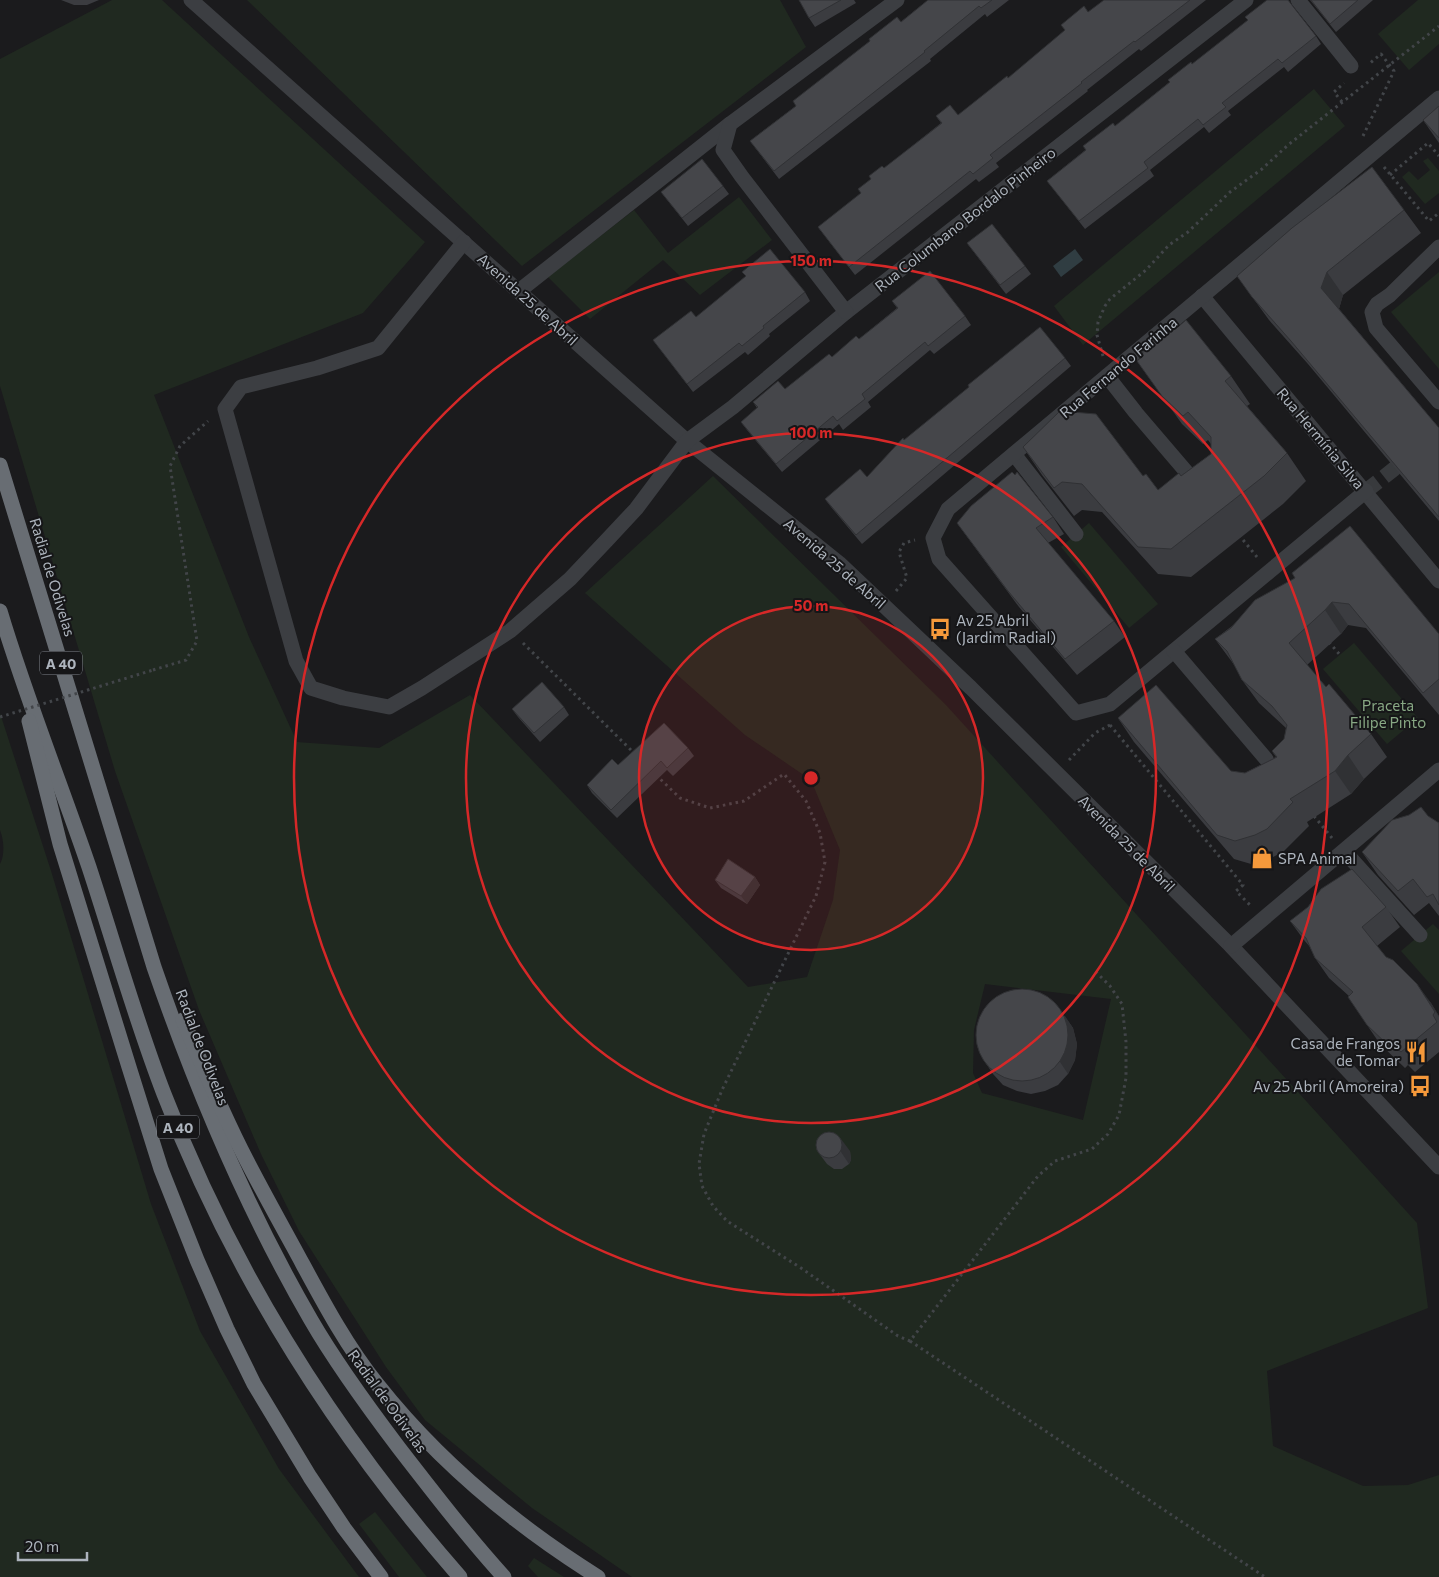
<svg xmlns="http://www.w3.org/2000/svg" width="1439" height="1577" viewBox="0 0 1439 1577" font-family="Commissioner,sans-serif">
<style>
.green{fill:#202920;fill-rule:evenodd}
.water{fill:#303d42}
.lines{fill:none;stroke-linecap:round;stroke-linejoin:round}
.minor-tunnel{stroke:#383a3d;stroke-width:15;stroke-dasharray:15 8;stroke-linecap:butt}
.path{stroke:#424549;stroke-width:3;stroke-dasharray:2.5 4;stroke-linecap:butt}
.minor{stroke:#3c3e42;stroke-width:15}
.highway{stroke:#686d73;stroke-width:15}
.path-bridge{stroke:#424549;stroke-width:3;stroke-dasharray:2.5 4;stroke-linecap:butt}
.wall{fill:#3b3c40}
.shaded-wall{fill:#303134}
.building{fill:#45464a;stroke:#303134}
.ring{fill:none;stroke:#d62828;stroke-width:2.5}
.labels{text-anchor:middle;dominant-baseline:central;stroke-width:4;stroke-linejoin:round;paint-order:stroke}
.shield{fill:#161618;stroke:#80858c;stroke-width:1}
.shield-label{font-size:14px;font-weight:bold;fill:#adb4bd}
.street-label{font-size:15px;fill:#adb4bd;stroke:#161618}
.poi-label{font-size:15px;fill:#adb4bd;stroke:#161618;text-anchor:start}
.park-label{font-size:15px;fill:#88a884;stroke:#161618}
.centre{fill:#d62828;stroke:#161618;stroke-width:2.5}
.ring-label{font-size:15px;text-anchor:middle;font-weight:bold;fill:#d62828;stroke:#161618;stroke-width:4;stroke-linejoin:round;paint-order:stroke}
</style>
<rect width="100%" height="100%" fill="#1b1b1d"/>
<g class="green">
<path d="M 112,0 L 162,0 L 425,242 L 363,313 L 154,395 L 249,637 L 297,742 L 379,748 L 470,695 L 748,987 L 807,977 L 833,900 L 840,850 L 811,780 L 745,735 L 585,593 L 713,476 L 946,705 L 1417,1223 L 1428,1308 L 1267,1371 L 1273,1446 L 1363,1486 L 1408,1485 L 1439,1475 L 1439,1577 L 632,1577 L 532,1508 L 425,1420 L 386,1367 L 299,1231 L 261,1154 L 199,1010 L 115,771 L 0,386 L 0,59 ZM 985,984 L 1111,999 L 1083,1120 L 982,1093 L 973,1073 L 974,1030 Z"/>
<polygon points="247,0 780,0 806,47 522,266"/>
<polygon points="1418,0 1439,0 1439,44 1409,70 1378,34"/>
<polygon points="1314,89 1345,126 1083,345 1054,306"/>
<polygon points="1428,158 1439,171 1439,193 1425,204 1402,177 1409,171 1418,180 1430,170 1423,161"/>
<polygon points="739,197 772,240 700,295 663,260 590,319 548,277 634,210 668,253"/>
<polygon points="1439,272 1439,369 1391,312"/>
<polygon points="1089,523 1158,604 1129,628 1061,547"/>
<polygon points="1354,643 1418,718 1387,744 1323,669"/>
<path d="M 0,713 L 52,874 L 151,1204 L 200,1331 L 279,1469 L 359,1577 L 0,1577 L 0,864 C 5,855 4,840 0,830 Z"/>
<polygon points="1433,924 1439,930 1439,994 1401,951"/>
<polygon points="375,1512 427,1577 399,1577 359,1524"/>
<polygon points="534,1558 564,1577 538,1577 528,1566"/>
</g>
<polygon class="water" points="1075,249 1083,260 1061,277 1053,266"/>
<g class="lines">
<polyline class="minor-tunnel" points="1366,491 1394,469 1439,428"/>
<g class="path">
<polyline points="1342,102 1334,92 1344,83"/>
<polyline points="1363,136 1394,71 1381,54 1369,64"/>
<polyline points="1384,167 1429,221 1439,213"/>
<polyline points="1390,175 1428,143 1439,156"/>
<polyline points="1103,356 1097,335 1098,322 1105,306 1110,299 1146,270 1169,245 1188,232 1230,192 1262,169 1288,145 1439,26"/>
<polyline points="1239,535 1257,557"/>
<polyline points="896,591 907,578 899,552 904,543 915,540"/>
<polyline points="1329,642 1340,655"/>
<polyline points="523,643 634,753"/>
<polyline points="153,670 186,660 197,641 170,466 180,446 208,421"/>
<polyline points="1110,725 1243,885 1236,891 1250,905"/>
<polyline points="1069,760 1095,733 1110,725"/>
<polyline points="656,775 680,798 710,808 744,801 784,774 806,801 820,833 825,862 816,896 722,1090 704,1134 699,1164 702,1186 713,1206 727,1221 801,1268 898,1336 910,1341 1038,1176 1055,1161 1092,1149 1108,1134 1119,1115 1126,1078 1126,1042 1122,1004 1110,986 1095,971"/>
<polyline points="1314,816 1332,838"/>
<polyline points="910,1341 1265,1577"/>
</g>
<g class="minor">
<polyline points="191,0 687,441 839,563 971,688 1231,946 1439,1167"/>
<polyline points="1298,0 1351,66"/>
<polyline points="464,242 378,348 317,368 241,387 225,409 296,661 311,688 343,698 389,707 422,688 510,631 570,579 607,540 636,509 687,441 733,407 846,312 1246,0"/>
<polyline points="1439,247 1390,295 1377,304 1372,312 1376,328 1439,402"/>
<polyline points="519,291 730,124"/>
<polyline points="1202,296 1439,581"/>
<polyline points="846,312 742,177 723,150 730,124 897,0"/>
<polyline points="1107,376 1136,413 1195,482"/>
<polyline points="1014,454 1076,534"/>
<polyline points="1366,491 1110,704 1076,713 939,559 933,538 948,509 1439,98"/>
<polyline points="1174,651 1266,759"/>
<polyline points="1344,851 1420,935"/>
<polyline points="1231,946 1439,770"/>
</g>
<g class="highway">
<path d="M 0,465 L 154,967 C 196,1089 246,1208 311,1320 C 337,1365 368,1407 399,1448 C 433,1492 467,1536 504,1577"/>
<path d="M 0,611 C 26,698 60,782 89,867 C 114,943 135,1019 164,1094 C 232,1271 335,1434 460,1577"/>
<polyline points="29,721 60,844 129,1067 161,1169 197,1260 227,1329 254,1384 310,1477 344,1528 381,1577"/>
<path d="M 183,1020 C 203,1067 223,1115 247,1161 C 262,1190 278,1219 294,1248 C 319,1294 344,1343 377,1384 C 438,1461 515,1525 598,1577"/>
</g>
<polyline class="path-bridge" points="0,717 153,670"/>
</g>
<g class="wall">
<polygon points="61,0 99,0 87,5 74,5"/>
<polygon points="799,0 854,0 856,3 815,27 809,18"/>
<polygon points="928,0 1009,0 987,17 985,14 930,59 931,61 779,179 750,141 796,106"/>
<polygon points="1104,0 1206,0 1141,51 1139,49 1087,90 1088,91 996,163 999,167 979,182 976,179 855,275 818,227 861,194 871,179 941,123 936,116 958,115 1008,78"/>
<polygon points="1310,0 1373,0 1336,32"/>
<polygon points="1316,36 1321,44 1288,72 1284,67 1228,111 1231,115 1209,133 1204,127 1150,170 1154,176 1085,229 1047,181 1192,64"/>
<polygon points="1439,106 1439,143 1423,120"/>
<polygon points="723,186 729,194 688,226 661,192"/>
<polygon points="1404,210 1421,233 1343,295 1339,309 1439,428 1439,521 1308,364 1269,320 1237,276"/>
<polygon points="967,243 1025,266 1031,274 1006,294"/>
<polygon points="805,292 810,301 769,334 770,336 748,355 745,352 693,392 653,340 696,317"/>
<polygon points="892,301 965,316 971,325 934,354 930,350 868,402 871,407 843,430 839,424 782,472 747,430 741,422 757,408 753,402 785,389 832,357 859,339 897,308"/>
<polygon points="1179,325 1231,376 1250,404 1247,406 1287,453 1306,481 1283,504 1191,577 1158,574 1102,512 1082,510 1074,516 1042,475 1023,447 1143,476 1158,490 1181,476 1211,454 1211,444 1208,440 1203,444 1182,424 1137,361"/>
<polygon points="1065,358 1071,366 862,544 831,507 825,499 867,477 904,440"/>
<polygon points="1053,517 1064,534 1048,543 1114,621 1125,637 1077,675 1019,607 957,523"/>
<polygon points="1295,578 1439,634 1439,715 1366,628 1348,625 1341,634 1307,665 1326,687 1371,734 1387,757 1364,779 1351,794 1307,822 1309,826 1283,852 1271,858 1251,864 1234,859 1134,742 1118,718 1231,771 1245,773 1276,757 1272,751 1284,739 1286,728 1259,703 1242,680 1235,666 1215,639"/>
<polygon points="564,707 569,715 540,742 518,717 512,709"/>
<polygon points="688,748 694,756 673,776 667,770 617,818 592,793 587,785 618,765"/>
<polygon points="1428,816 1439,823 1439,916 1429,903 1414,915 1378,875 1362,852"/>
<polygon points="755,877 760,885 747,904 721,888 715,880"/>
<polygon points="1386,907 1400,927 1377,946 1386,957 1431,1003 1439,1016 1439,1052 1415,1072 1408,1065 1405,1068 1380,1044 1367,1025 1349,996 1329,978 1315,958 1310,947 1304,940 1290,921"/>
<polygon points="1055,1003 1073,1028 1077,1044 1075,1060 1068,1074 1058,1085 1045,1091 1031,1094 1017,1091 1003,1085 993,1074 985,1062"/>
<polygon points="850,1151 851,1160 849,1164 842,1169 834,1169 827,1164 818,1152"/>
</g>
<g class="shaded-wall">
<polygon points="1327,272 1343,295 1338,312 1321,288"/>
<polygon points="1332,602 1348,625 1341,634 1325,610"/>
<polygon points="1348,755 1364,779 1351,794 1335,771"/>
<polygon points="755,877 760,885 747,904 741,896"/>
<polygon points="1417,984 1431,1003 1439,1016 1439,1017"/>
<polygon points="1065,1016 1073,1028 1077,1044 1075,1060 1068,1074 1060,1062"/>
<polygon points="841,1139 850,1151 851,1160 849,1164 841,1152"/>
</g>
<g class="building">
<polygon points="799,0 841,0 809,18"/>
<polygon points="928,0 992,0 981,8 979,6 924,51 925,52 774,171 750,141 796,106 793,101 870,41 869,39 897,17 901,22"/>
<polygon points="1104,0 1190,0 1135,42 1134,41 1081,82 1082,83 990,155 993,158 973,174 970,171 849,267 818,227 861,193 858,189 871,179 869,176 882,166 884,168 942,123 936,116 950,105 958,115 1007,76 1008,78 1065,30 1061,25 1084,6 1088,12"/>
<polygon points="1267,0 1288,0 1316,36 1282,63 1278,59 1222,103 1226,107 1203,125 1198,119 1144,162 1148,168 1079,221 1047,181 1086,150 1083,146 1113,123 1115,126 1170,82 1168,80 1191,62 1192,64 1248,20 1245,17"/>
<polygon points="1311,0 1358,0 1330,24"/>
<polygon points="1439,106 1439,138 1423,120"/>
<polygon points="702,159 723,186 682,218 661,192"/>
<polygon points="1372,167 1404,210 1327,272 1321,288 1439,428 1439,517 1291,341 1252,297 1237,276 1292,228"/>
<polygon points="992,224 1025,266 1000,285 967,243"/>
<polygon points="770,249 805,292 763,326 764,328 742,346 739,343 687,384 653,340 691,311 696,317 746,276 742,272"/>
<polygon points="930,271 965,316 928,346 925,342 862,394 865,399 837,421 833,416 776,464 741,422 758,407 753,402 778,381 785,389 829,354 832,357 856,336 859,339 898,308 892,301"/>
<polygon points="1175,319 1179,326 1186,320 1231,376 1225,381 1287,453 1264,476 1171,549 1138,547 1082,484 1062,482 1054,488 1023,447 1060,411 1096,414 1143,476 1146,474 1158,490 1179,473 1181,476 1211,454 1211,437 1188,412 1183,416 1162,396 1137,361 1142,357 1144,346"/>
<polygon points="1040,327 1065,358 856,535 825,499 860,469 867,477 903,438 904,440 969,387 968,385"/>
<polygon points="1012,472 1015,475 1017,472 1053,517 1036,528 1114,621 1065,659 1008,591 957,523 971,506"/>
<polygon points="1350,526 1439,634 1439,679 1423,693 1349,604 1332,602 1325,610 1289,643 1326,687 1329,684 1371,734 1348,755 1335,771 1290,799 1293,802 1267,829 1255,835 1235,841 1217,835 1118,718 1156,685 1231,771 1245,773 1277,757 1272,751 1284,739 1287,725 1272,706 1242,680 1227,651 1215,639 1231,628 1255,600 1295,578 1292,573"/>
<polygon points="542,682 564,707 534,733 512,709"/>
<polygon points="664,723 688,748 667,768 661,761 611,810 587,785 612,759 618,765"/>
<polygon points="1421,807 1428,816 1439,823 1439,905 1433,894 1427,897 1413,879 1398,891 1362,852 1392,820 1409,815"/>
<polygon points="728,859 755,877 741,896 715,880"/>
<polygon points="1352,869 1386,907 1362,927 1386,957 1393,960 1417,984 1435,1012 1433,1015 1437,1022 1401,1052 1394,1046 1391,1048 1367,1025 1348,997 1353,992 1315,958 1306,938 1290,921 1308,907 1321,889"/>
<circle cx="1022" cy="1035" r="46"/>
<circle cx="829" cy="1145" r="13"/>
</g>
<circle cx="811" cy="778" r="172" fill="#d62828" fill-opacity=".12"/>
<g class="ring">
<circle cx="811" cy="778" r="172"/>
<circle cx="811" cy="778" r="345"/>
<circle cx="811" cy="778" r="517"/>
</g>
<defs>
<g id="bus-bare" transform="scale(1.725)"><path d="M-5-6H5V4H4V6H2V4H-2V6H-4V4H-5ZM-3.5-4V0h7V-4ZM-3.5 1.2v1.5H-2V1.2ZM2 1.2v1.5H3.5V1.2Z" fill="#f5993b" stroke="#161618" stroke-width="2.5" paint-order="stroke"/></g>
<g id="shop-bare" transform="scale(1.725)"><path d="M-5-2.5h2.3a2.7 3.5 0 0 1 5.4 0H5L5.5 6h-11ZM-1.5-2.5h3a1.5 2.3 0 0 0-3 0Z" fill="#f5993b" stroke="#161618" stroke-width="2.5" paint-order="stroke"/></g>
<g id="restaurant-bare" transform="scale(1.725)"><path d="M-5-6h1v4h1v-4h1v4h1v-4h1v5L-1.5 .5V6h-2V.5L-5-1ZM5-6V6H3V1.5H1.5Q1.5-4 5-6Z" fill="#f5993b" stroke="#161618" stroke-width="2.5" paint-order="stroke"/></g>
</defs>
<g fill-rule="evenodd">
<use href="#bus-bare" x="940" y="629"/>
<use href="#shop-bare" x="1262" y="858"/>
<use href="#restaurant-bare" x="1416" y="1052"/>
<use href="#bus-bare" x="1420" y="1086"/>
</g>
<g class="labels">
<g class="shield">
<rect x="40" y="651.5" width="42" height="23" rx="4"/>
<rect x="157" y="1115.5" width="42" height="23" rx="4"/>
</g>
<g class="shield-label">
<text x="61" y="663">A 40</text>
<text x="178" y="1127">A 40</text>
</g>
<g class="street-label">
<text transform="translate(965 219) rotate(-38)">Rua Columbano Bordalo Pinheiro</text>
<text transform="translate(528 299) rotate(42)">Avenida 25 de Abril</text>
<text transform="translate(1118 367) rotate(-40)">Rua Fernando Farinha</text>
<text transform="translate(1321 438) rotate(50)">Rua Hermínia Silva</text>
<text transform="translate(835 563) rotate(41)">Avenida 25 de Abril</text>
<text transform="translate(53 577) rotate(73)">Radial de Odivelas</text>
<text transform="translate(1127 843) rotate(45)">Avenida 25 de Abril</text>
<text transform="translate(203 1047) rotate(69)">Radial de Odivelas</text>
<text transform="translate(388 1401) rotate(54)">Radial de Odivelas</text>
</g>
<g class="poi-label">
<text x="956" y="620">Av 25 Abril<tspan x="956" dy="17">(Jardim Radial)</tspan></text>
<text x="1278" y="858">SPA Animal</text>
<text x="1400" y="1043" text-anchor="end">Casa de Frangos<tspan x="1400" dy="17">de Tomar</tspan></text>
<text x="1404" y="1086" text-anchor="end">Av 25 Abril (Amoreira)</text>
</g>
<g class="park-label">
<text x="1388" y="705">Praceta<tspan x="1388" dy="17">Filipe Pinto</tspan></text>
</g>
</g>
<circle cx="811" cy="778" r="8" class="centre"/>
<g class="ring-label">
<text x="811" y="266">150 m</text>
<text x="811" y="438">100 m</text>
<text x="811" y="611">50 m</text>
</g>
<path d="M18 1552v8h69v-8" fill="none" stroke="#adb4bd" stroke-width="2.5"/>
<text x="25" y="1552" font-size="15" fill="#adb4bd" stroke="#161618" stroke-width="4" paint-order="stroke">20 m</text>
</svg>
